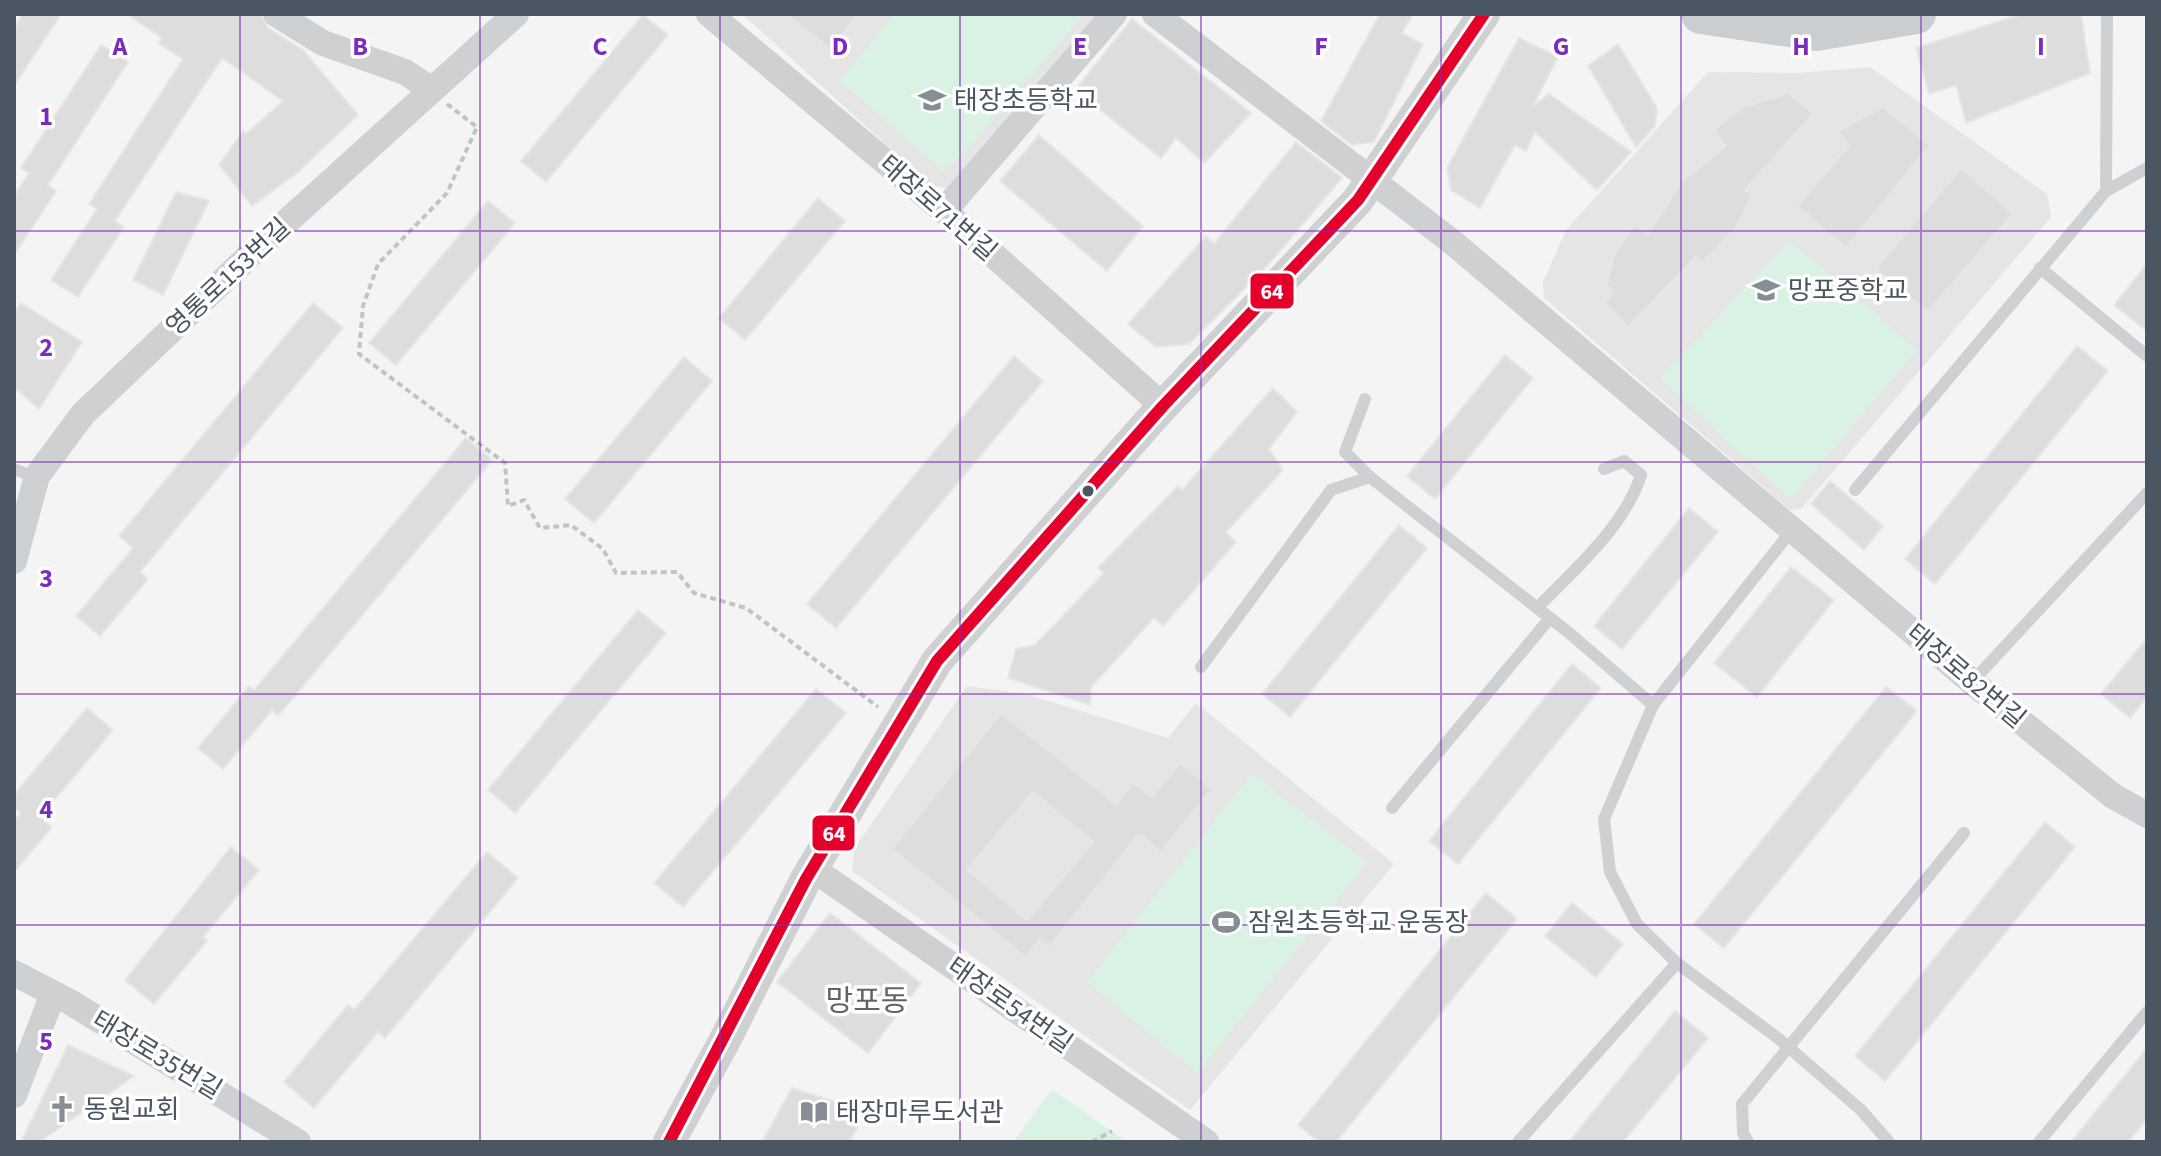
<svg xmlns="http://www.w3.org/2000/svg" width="2161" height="1156" viewBox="0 0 2161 1156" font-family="'Source Sans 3','Noto Sans KR',sans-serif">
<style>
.education{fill:#e6e5e6}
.green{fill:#d9f2e3}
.building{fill:#ddddde;stroke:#e5e6e7;stroke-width:2;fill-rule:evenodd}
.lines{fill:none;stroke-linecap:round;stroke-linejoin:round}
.path{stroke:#bcc7c4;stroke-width:4;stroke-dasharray:6 4;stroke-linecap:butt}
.service{stroke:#ced0d2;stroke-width:12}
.minor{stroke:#ced0d2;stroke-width:26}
.tertiary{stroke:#ced0d2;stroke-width:32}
.primary{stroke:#caced1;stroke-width:40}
.bus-1-casing{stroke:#fff;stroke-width:18}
.bus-1{stroke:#e4002b;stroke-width:12}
.grid{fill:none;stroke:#7b2cbf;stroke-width:2;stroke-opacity:0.55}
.bus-dot{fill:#4a5661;stroke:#fff;stroke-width:3}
.labels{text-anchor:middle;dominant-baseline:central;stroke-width:7;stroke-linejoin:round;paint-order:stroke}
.poi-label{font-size:26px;fill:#4a5661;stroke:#fff;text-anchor:start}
.street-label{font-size:26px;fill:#4a5661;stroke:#fff}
.quarter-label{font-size:30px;fill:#5f6368;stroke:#fff}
.grid-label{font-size:26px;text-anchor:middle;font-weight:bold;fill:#7b2cbf;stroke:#fff;stroke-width:7;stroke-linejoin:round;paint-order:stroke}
.line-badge{stroke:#fff;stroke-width:3}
.badge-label{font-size:22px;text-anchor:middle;font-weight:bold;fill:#fff}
</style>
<rect width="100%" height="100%" fill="#f4f4f4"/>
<g class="education">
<polygon points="742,14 1099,14 953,189 932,186"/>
<polygon points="1870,67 2047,194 2051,217 1802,508 1790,510 1544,298 1543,282 1566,230 1708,72 1798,73"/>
<polygon points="967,686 1026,694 1168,738 1196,703 1394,864 1190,1110 852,871 854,849"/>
</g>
<g class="green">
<polygon points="895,14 1084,14 965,153 942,170 840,81"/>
<polygon points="1790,241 1917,350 1793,496 1787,496 1660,378"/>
<polygon points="1252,774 1367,862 1197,1073 1087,982"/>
<polygon points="1052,1089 1127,1142 1013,1142"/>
</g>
<g class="building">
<polygon points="23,14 61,14 14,86 14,28"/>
<polygon points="127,14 260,14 268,28 303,50 358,115 297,173 252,206 219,165 243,131 246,134 283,101 222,58 115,221 124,227 78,297 51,280 97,209 89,204 183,59 158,43 162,38"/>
<polygon points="786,14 858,14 830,49"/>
<polygon points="1380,14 1413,14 1402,33 1423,44 1374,142 1352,145 1321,121"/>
<polygon points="2022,14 2081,14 2090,73 1966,123 1956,85 1929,94 1916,48"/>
<polygon points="643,15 668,35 546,182 521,161"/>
<polygon points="1132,19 1251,113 1204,163 1176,138 1161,158 1075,90"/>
<polygon points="1519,38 1558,57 1533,106 1549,94 1631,152 1597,190 1535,132 1526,151 1515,145 1480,208 1451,190 1447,168"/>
<polygon points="1618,44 1657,108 1655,126 1636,147 1588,66"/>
<polygon points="101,45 128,62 48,185 56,191 14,255 14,196 29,173 21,168"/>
<polygon points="1787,91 1813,114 1745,190 1753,194 1737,226 1702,263 1696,257 1628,327 1604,302 1613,293 1606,286 1614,255 1634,225 1648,234 1682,181 1726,146 1714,130 1743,107 1783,95"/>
<polygon points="1882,107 1930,145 1846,248 1797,206 1849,146 1838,131"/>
<polygon points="1039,135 1143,226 1107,271 1000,181"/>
<polygon points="1296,142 1342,178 1269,264 1189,344 1156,347 1128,324 1206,236 1214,244"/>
<polygon points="1961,168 2013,213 1928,312 1876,268"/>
<polygon points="176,192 209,201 163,295 133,280"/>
<polygon points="818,198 845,221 745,340 719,318"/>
<polygon points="488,201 515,223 396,365 369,343"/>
<polygon points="2147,264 2147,331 2114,305"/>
<polygon points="21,303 82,342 39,409 14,387 14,312"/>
<polygon points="313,303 343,328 140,572 148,579 100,636 76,616 133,548 119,536"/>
<polygon points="2077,346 2108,371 1935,584 1905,559"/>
<polygon points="1505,355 1533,378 1435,499 1407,476"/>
<polygon points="1014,356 1043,381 836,628 807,604"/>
<polygon points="684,357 712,381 594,523 565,499"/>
<polygon points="1273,388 1297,412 1269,449 1283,470 1226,532 1236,542 1163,626 1154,618 1091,687 1090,705 1008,678 1016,649 1035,645 1104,573 1098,568 1178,486 1182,490"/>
<polygon points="466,438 492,460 278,716 272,710 223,769 198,748 249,686 254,690"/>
<polygon points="1830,481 1883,526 1864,550 1811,504"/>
<polygon points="1689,508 1718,532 1622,649 1594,626"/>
<polygon points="1399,525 1427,548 1290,717 1262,694"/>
<polygon points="1791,567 1834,600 1757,697 1714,663"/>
<polygon points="638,610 666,633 515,813 488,790"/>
<polygon points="2147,638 2147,697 2130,718 2101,694"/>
<polygon points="1572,664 1601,688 1458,864 1429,841"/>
<polygon points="1886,687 1917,711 1724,948 1694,924"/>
<polygon points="816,689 846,713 683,907 654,883"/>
<polygon points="87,708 113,730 40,817 52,827 14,872 14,821 21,813 14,807 14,795"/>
<path d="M 1001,713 L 1116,804 L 1133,782 L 1152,797 L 1180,763 L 1212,789 L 1161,852 L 1139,834 L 1049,947 L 1040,939 L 1026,957 L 892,849 ZM 1033,792 L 1093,842 L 1027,920 L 967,870 Z"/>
<polygon points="2045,822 2075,847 1885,1081 1855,1056"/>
<polygon points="231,847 259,870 203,937 207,941 154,1004 125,980"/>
<polygon points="487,852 518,878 385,1038 378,1032 314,1108 284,1082 348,1005 354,1010"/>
<polygon points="1486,893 1517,919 1336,1142 1319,1142 1298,1125"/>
<polygon points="1572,903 1623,944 1596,977 1545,936"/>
<polygon points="830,913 921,983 868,1053 777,982"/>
<polygon points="1675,1011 1708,1038 1623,1142 1569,1142"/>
<polygon points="68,1045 134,1076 39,1142 21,1142"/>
<polygon points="2147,1048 2147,1119 2128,1142 2071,1142"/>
<polygon points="792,1088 836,1102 861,1122 849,1142 762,1142"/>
</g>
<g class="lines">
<g class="path">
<polyline points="447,104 477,127 447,193 378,264 363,306 359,354 505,463 508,506 524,500 540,528 571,525 603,549 616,573 677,572 694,593 746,608 878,707"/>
<polyline points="1092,1142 1112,1131"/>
</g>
<g class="service">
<polyline points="2106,191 2147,168"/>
<polyline points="2040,268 2147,356"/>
<polyline points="1365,399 1345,452 1370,477 1568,632 1653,705"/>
<polyline points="14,469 34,477"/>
<polyline points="1855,490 2106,191 2107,14"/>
<polyline points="1792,530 1653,705 1604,819 1610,872 1637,924 1677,963 1779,1039 1861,1110 1889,1142"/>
<path d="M 1537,608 C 1574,570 1625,526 1641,475 L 1624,461 L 1604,469"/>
<polyline points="1201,667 1331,490 1370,477"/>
<polyline points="1972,682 2147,493"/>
<polyline points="1392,808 1550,618"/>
<polyline points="1518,1142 1677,963"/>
<polyline points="1748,1142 1743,1133 1742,1104 1964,833"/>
<polyline points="2039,1142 2147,1012"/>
</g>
<g class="minor">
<polyline points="276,14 323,43 405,72 432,90"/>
<polyline points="709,14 944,211 1163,406"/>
<polyline points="1155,14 1451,241 1972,682 2113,796 2147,815"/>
<polyline points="944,211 1114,14"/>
<polyline points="14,561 37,476 83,414 250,255 516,14"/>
<polyline points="813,869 1206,1142"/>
<polyline points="14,973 70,1002 298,1142"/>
<polyline points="14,1095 53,994"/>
</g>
<polyline class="tertiary" points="669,1142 725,1040 806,879 937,661 1163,406 1358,200 1484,14"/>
<polyline class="primary" points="1701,14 1816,31 1916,14"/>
<g class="bus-1-casing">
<polyline id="bus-1" points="669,1142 806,879 937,661 1163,406 1358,200 1484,14"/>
</g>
<use href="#bus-1" class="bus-1"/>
</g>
<path class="grid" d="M 240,14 L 240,1142M 480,14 L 480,1142M 720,14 L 720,1142M 960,14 L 960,1142M 1201,14 L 1201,1142M 1441,14 L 1441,1142M 1681,14 L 1681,1142M 1921,14 L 1921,1142M 14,231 L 2147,231M 14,462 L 2147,462M 14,694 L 2147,694M 14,925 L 2147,925"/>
<defs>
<g id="school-bare" transform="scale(2.16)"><path d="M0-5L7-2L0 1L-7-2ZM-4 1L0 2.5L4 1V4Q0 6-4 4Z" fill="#868d94" stroke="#fff" stroke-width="2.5" paint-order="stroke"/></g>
<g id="stadium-bare" transform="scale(2.16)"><path d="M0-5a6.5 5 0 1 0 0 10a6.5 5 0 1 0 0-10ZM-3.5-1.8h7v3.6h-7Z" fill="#868d94" stroke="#fff" stroke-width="2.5" paint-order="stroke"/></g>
<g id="church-bare" transform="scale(2.16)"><path d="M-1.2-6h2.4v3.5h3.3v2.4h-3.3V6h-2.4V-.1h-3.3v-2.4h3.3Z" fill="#868d94" stroke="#fff" stroke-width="2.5" paint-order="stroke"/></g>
<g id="library-bare" transform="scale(2.16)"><path d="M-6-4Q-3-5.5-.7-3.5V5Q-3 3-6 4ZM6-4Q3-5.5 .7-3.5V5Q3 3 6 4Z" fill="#868d94" stroke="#fff" stroke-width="2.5" paint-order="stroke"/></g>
</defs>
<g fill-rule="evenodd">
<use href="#school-bare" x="932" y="100"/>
<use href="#school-bare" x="1766" y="290"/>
<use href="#stadium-bare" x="1226" y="922"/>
<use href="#church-bare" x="62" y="1109"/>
<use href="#library-bare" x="814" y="1112"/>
</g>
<circle class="bus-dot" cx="1088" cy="491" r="7"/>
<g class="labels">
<g class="poi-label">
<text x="954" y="100">태장초등학교</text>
<text x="1788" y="290">망포중학교</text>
<text x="1248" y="922">잠원초등학교 운동장</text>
<text x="84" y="1109">동원교회</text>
<text x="836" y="1112">태장마루도서관</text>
</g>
<g class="street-label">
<text transform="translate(938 208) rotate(41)">태장로71번길</text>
<text transform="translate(228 277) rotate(-43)">영통로153번길</text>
<text transform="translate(1966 676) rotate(40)">태장로82번길</text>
<text transform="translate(1010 1005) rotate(35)">태장로54번길</text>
<text transform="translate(157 1055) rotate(31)">태장로35번길</text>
</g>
<g class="quarter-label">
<text x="867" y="1001">망포동</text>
</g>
</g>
<g class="grid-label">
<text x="120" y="55">A</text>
<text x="360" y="55">B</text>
<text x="600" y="55">C</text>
<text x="840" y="55">D</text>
<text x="1080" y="55">E</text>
<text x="1321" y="55">F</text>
<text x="1561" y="55">G</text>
<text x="1801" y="55">H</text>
<text x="2041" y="55">I</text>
<text x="46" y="125">1</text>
<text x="46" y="356">2</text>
<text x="46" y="587">3</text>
<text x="46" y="818">4</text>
<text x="46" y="1050">5</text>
</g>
<g class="line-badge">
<rect x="1249" y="272" width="46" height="38" rx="8" fill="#e4002b"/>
<rect x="811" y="814" width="45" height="38" rx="8" fill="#e4002b"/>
</g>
<g class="badge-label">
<text x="1272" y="299">64</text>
<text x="834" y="841">64</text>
</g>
<rect width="2161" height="1156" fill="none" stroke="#4a5661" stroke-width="32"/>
</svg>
